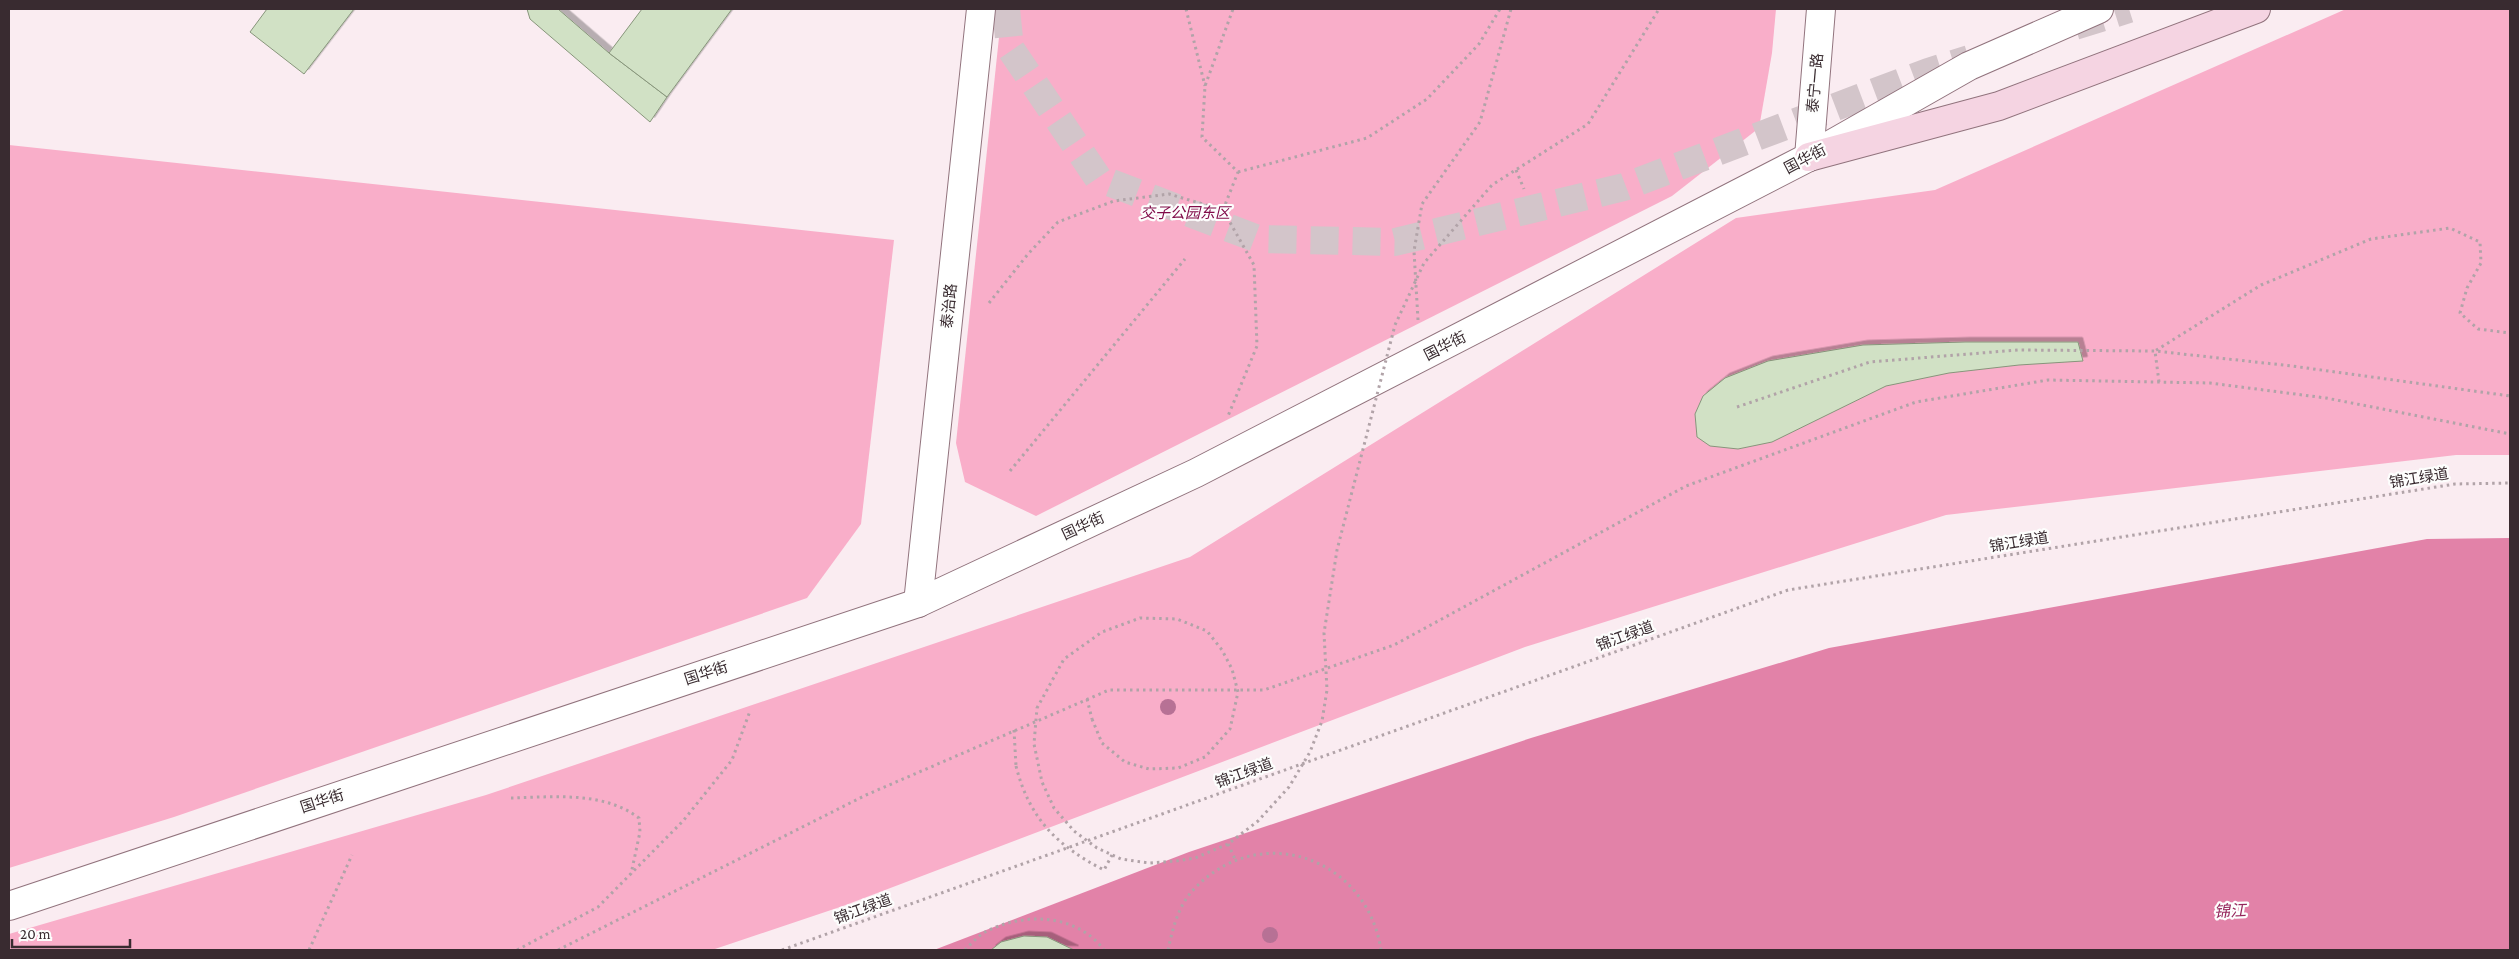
<svg xmlns="http://www.w3.org/2000/svg" width="2519" height="959" viewBox="0 0 2519 959" font-family="'Crimson Pro','Noto Sans SC',serif">
<style>
.green{fill:#f9aec9}
.water{fill:#e282a8}
.building{fill:#d1e1c5;stroke:#87957b;filter:url(#shadow)}
.lines{fill:none;stroke-linecap:round;stroke-linejoin:round}
.secondary-tunnel{stroke:#d3c5ca;stroke-width:28;stroke-dasharray:28 14;stroke-linecap:butt}
.minor-casing{stroke:#91737d;stroke-width:30}
.tertiary-casing{stroke:#91737d;stroke-width:30}
.secondary-casing{stroke:#91737d;stroke-width:30}
.path{stroke:#b1a3a8;stroke-width:3;stroke-dasharray:2.5 4;stroke-linecap:butt}
.minor{stroke:#fff;stroke-width:28}
.tertiary{stroke:#fff;stroke-width:28}
.secondary{stroke:#f5d4e2;stroke-width:28}
.path-bridge{stroke:#b1a3a8;stroke-width:3;stroke-dasharray:2.5 4;stroke-linecap:butt}
.tree{fill:#b77195}
.labels{text-anchor:middle;dominant-baseline:central;stroke-width:4.5;stroke-linejoin:round;paint-order:stroke}
.street-label{font-size:15px;fill:#392b30;stroke:#fdfefd}
.park-label{font-size:15px;font-style:italic;fill:#810c4a;stroke:#fdfefd}
.water-label{font-size:16px;font-style:italic;fill:#95255b;stroke:#fdfefd}
</style>
<defs>
<filter id="shadow"><feDropShadow dx="4.5" dy="-4.5" stdDeviation="0" flood-color="#0004"/></filter>
</defs>
<rect width="100%" height="100%" fill="#faecf1"/>
<g class="green">
<polygon points="1002,9 1776,9 1772,53 1759,128 1672,196 1036,516 965,482 956,443"/>
<polygon points="2346,9 2510,9 2510,455 2456,455 1946,515 1525,647 843,906 712,950 9,950 9,934 486,795 1190,557 1736,218 1935,190"/>
<polygon points="9,145 894,240 861,524 807,598 174,817 9,868"/>
</g>
<polygon class="water" points="2510,538 2510,950 934,950 1189,852 1531,738 1829,648 2427,539"/>
<g class="building">
<polygon points="267,9 354,9 304,74 250,32"/>
<polygon points="527,9 558,9 609,53 667,97 650,122 530,19"/>
<polygon points="642,9 732,9 667,97 609,53"/>
<polygon points="1965,342 2078,342 2083,361 2019,365 1949,373 1886,386 1772,442 1738,449 1710,446 1697,437 1695,414 1703,396 1725,378 1768,361 1863,345"/>
<polygon points="1024,936 1047,937 1074,950 991,950 1001,942"/>
</g>
<g class="lines">
<g class="secondary-tunnel">
<polyline points="1006,9 1010,48 1098,178 1258,239 1395,242 1624,187 1928,72 1969,59"/>
<polyline points="2075,26 2129,9"/>
</g>
<g class="minor-casing">
<g id="minor">
<polyline points="1809,157 1821,9"/>
<polyline points="918,603 981,9"/>
</g>
</g>
<g class="tertiary-casing">
<polyline id="tertiary" points="9,906 918,603 1196,473 1809,157 1969,66 2099,9"/>
</g>
<g class="secondary-casing">
<polyline id="secondary" points="1809,157 1999,106 2256,9"/>
</g>
<g class="path">
<polyline points="1186,9 1205,86"/>
<polyline points="1516,170 1524,189"/>
<polyline points="1238,172 1367,138 1427,99 1479,44 1500,9"/>
<polyline points="1223,210 1238,172 1202,137 1205,86 1233,9"/>
<polyline points="989,303 1028,254 1058,222 1114,201 1169,194 1223,210 1254,265 1257,346 1228,416"/>
<polyline points="1418,320 1414,251 1422,204 1480,122 1511,9"/>
<polyline points="2159,382 2155,351 2261,285 2371,239 2450,228 2480,242 2481,263 2467,288 2460,313 2478,329 2510,333"/>
<polyline points="1737,407 1870,362 2018,350 2155,351 2292,366 2510,396"/>
<polyline points="1010,471 1185,259"/>
<polyline points="1087,699 1092,719"/>
<polyline points="1014,730 1016,766"/>
<path d="M 511,798 C 554,797 603,791 639,818 L 640,832 L 631,874"/>
<polyline points="1228,844 1236,861"/>
<polyline points="309,950 352,855"/>
<polyline points="517,950 598,907 683,821 732,760 750,711"/>
<polyline points="558,950 866,795 1109,690 1264,690 1394,645 1686,486 1916,402 2048,380 2210,383 2326,398 2510,434"/>
<polyline points="782,950 1788,590 2455,484 2510,483"/>
<path d="M 965,950 C 971,944 978,936 985,932 C 1023,912 1076,913 1104,950"/>
<path d="M 1168,950 C 1173,928 1178,905 1195,888 C 1261,820 1367,858 1381,950"/>
</g>
<use href="#minor" class="minor"/>
<use href="#tertiary" class="tertiary"/>
<use href="#secondary" class="secondary"/>
<g class="path-bridge">
<polyline points="1092,719 1102,743 1125,762 1149,769 1178,768 1205,757 1230,729 1238,692 1232,669 1222,650 1207,631 1177,619 1140,618 1102,632 1064,659 1037,708 1034,744 1042,782 1054,808 1074,831 1097,848 1121,859 1149,863 1176,861 1195,858 1228,844 1258,821 1289,787 1310,752 1322,721 1327,690 1324,633 1337,550 1395,325 1424,263 1492,185 1588,124 1659,9"/>
<path d="M 1016,766 C 1029,818 1057,846 1104,870 L 1112,855"/>
</g>
</g>
<g class="tree">
<circle cx="1168" cy="707" r="8"/>
<circle cx="1270" cy="935" r="8"/>
</g>
<g class="labels">
<g class="street-label">
<text transform="translate(1815 83) rotate(-85)">泰宁一路</text>
<text transform="translate(1805 159) rotate(-28)">国华街</text>
<text transform="translate(949 306) rotate(-84)">泰治路</text>
<text transform="translate(1445 346) rotate(-27)">国华街</text>
<text transform="translate(2419 478) rotate(-9)">锦江绿道</text>
<text transform="translate(1083 526) rotate(-25)">国华街</text>
<text transform="translate(2019 542) rotate(-9)">锦江绿道</text>
<text transform="translate(1625 636) rotate(-20)">锦江绿道</text>
<text transform="translate(706 673) rotate(-18)">国华街</text>
<text transform="translate(1244 773) rotate(-20)">锦江绿道</text>
<text transform="translate(322 801) rotate(-18)">国华街</text>
<text transform="translate(863 909) rotate(-20)">锦江绿道</text>
</g>
<g class="park-label">
<text x="1185" y="213">交子公园东区</text>
</g>
<g class="water-label">
<text transform="translate(2230 911) rotate(-3)">锦江</text>
</g>
</g>
<rect width="2519" height="959" fill="none" stroke="#392b30" stroke-width="20"/>
<path d="M12 939v8h118v-8" fill="none" stroke="#392b30" stroke-width="2.5"/>
<text x="20" y="939" font-size="15" fill="#392b30" stroke="#fdfefd" stroke-width="4" paint-order="stroke">20 m</text>
</svg>
